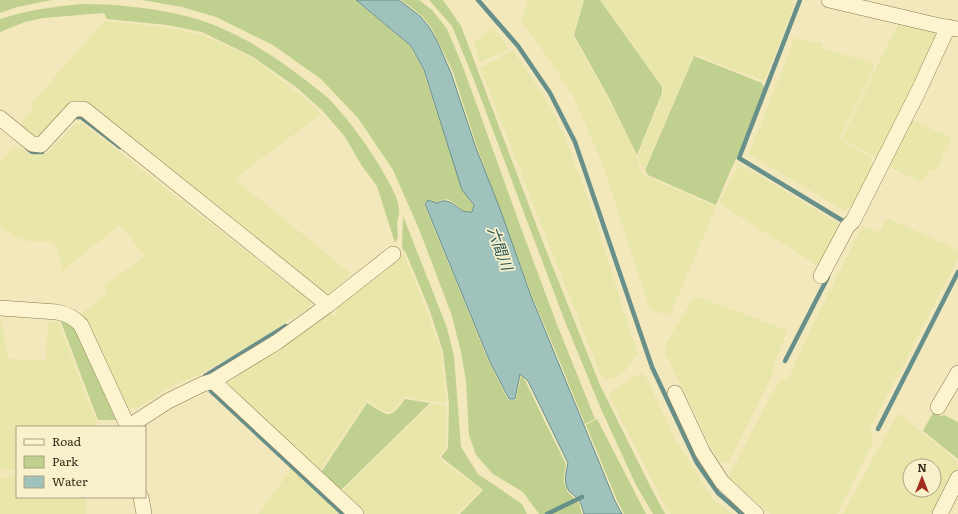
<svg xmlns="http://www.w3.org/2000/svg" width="958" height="514" viewBox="0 0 958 514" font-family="Literata,'Noto Sans JP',serif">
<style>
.farmland{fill:#e8e6a8;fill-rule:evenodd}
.green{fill:#c0d08e}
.water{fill:#a0c2bc;stroke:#67908b}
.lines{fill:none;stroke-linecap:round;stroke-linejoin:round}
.stream{stroke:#67908b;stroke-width:4.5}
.street-casing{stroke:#8a7853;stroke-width:16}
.street{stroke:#fcf4cf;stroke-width:15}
.labels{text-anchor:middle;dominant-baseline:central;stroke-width:3.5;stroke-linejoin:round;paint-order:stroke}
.water-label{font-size:15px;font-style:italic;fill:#275659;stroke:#f8f1cb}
</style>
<rect width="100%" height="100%" fill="#f2e8bb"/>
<g class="farmland">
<polygon points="528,0 583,0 573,36 608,99 635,151 641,170 645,176 716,207 671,312 667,315 653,311 649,307 603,165 574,98 551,62 521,21"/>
<polygon points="601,0 792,0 792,3 795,4 764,81 694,54 644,169 638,156 663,94 663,87"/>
<polygon points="104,21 165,27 198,34 214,40 252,58 285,83 320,112 320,115 234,179 347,270 349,273 348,278 330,292 323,290 88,106 42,135 37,136 32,135 20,125 32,110 32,103"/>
<polygon points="905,23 937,31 939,34 880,160 842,138 895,30 899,24"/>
<polygon points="494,28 509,49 480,62 474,42"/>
<polygon points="795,38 822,43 821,49 864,60 873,64 873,70 839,138 871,158 872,162 872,167 853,209 848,208 845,211 749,154"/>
<polygon points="513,50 552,109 573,157 574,161 586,193 638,355 634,358 633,362 623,373 612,379 606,379 601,376 480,68"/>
<polygon points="909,119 950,137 951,139 936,171 929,170 922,182 886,165"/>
<polygon points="82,123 311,302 309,308 234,355 198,375 168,388 136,409 132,407 126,409 81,319 81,314 108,293 103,287 145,256 120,225 62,271 57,246 53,243 49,241 27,241 18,238 0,226 0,163 12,148 22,149 30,155 47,153 74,125"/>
<polygon points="739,164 841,225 821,268 719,203"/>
<polygon points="887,218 958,250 958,258 870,429 873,437 871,446 837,514 770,514 728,477 778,383 783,379 785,379 790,375 812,326 862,226 879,232"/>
<polygon points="403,252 427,312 441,352 446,403 404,397 394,410 390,412 384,411 367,400 319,471 235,391 230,385 229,381 231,378 256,365 299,336 330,312 334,316 338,312 335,308"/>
<polygon points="697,297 787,330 775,363 772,375 729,462 719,463 665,352 665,345 693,299"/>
<polygon points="0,314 8,359 46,360 48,321 58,321 98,427 17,427 17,469 10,471 7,468 0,470"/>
<polygon points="641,373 646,377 675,439 712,498 732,514 671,514 667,509 608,394"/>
<polygon points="432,404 447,406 446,447 438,458 481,490 457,514 362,514 340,493"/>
<path d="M 898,413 L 954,459 L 958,464 L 958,468 L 935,514 L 843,514 ZM 910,466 L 934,466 L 934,490 L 910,490 Z"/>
<polygon points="291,469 339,514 259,514"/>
<polygon points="17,473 17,497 85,497 87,514 0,514 0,479"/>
</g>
<g class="green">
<polygon points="0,0 52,0 17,7 0,13"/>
<path d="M 142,0 L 355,0 L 410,46 L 423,70 L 462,190 L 473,205 L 472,212 C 470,211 468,212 465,211 C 456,208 451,193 437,202 L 428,199 L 424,204 L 489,362 L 508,400 L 516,400 L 521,375 L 526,382 L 544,420 L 566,464 L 564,474 L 564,483 L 568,492 L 579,503 L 582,514 L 539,514 L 523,492 L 493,474 L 476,455 L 469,435 L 466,381 L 461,352 L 451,313 L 419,229 L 393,170 L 358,118 L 321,79 L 273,45 L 216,17 L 182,7 Z"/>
<polygon points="401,0 419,0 432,10 447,29 463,67 524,236 556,322 595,419 585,424 558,357 532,296 477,147 453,72 438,41 430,26 422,16"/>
<polygon points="429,0 443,0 461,26 542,240 600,385 649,484 665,514 653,514 636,485 601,409 564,319 474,80 452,26"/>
<polygon points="584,0 600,0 662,87 662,93 637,155 609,98 574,35"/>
<path d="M 81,4 C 113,4 146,7 177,14 C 226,24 270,52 308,82 C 315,88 323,93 329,99 C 349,120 369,147 383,172 C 390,185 399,197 399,211 C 399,215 398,219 397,223 C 397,232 400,236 395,243 L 377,186 L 362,166 L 345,137 L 323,111 L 296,87 L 253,57 L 202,32 L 167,25 L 107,19 L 104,13 L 43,18 L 25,22 L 0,32 L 0,19 C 29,10 51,7 81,4 Z"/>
<polygon points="694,56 762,83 764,88 736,159 729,174 716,205 648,175 645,170"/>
<polygon points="403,216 431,287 447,328 454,356 461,447 478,474 522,504 527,514 460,514 483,490 441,457 448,448 449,404 443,352 430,311 406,253 402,248"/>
<polygon points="59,317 76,327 118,419 116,420 98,420"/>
<path d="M 405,399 L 430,403 L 339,492 L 320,474 L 367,403 C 389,416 389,421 405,399 Z"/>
<polygon points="933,413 941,416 944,415 958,422 958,459 923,431"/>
<polygon points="597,419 646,514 624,514 617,500 586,425"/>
</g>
<path class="water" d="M 356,0 L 399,0 L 421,17 L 429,27 L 437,41 L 451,73 L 476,148 L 500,209 L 531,296 L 615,501 L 622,514 L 584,514 C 582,508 581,501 576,497 C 574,495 571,493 569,491 C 563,482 566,473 568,463 L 528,381 L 520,374 L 515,399 L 509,399 L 490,362 L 425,204 L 428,200 L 437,203 C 448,197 454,205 463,211 C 466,212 469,212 472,212 L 474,205 L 462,190 L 424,70 L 411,46 Z"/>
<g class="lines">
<g class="stream">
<polyline points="478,0 518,46 550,93 575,142 652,367 697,463 718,493 742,514"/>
<polyline points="800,0 739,158 848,224"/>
<polyline points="73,119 74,117 81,117 120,147"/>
<polyline points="27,148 32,152 42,152"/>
<polyline points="286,326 205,376 211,391 343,514"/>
<polyline points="785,361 828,277"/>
<polyline points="878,429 958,272"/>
<polyline points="547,514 582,497"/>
</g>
<g class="street-casing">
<g id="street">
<polyline points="829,0 940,26 957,29"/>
<polyline points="0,118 32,144 41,145 74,109 84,109 328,305"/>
<polyline points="821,276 847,227 853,221 917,94 948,27"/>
<path d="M 0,308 L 57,312 C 68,314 74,318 81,325 L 128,427"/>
<polyline points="213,381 356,514"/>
<polyline points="675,393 703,453 722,482 756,514"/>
<polyline points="938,407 958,373"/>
<polyline points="128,427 168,401 203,384 213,381 277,342 328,305 393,254"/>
<polyline points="141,497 144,514"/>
<polyline points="940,514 958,478"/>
</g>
</g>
<use href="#street" class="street"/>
</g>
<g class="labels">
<g class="water-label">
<text transform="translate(501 248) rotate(70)">六間川</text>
</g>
</g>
<rect x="16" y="426" width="130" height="72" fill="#f8f1cb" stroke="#aba284"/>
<rect x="24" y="439" width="20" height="6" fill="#fcf4cf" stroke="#aba284"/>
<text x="52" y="446" font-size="12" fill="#382c1a">Road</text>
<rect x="24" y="456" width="20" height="12" fill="#c0d08e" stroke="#aba284"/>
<text x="52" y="466" font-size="12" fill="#382c1a">Park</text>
<rect x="24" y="476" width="20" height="12" fill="#a0c2bc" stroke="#aba284"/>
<text x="52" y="486" font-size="12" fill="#382c1a">Water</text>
<g transform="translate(922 478)"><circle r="19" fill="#f8f1cb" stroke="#aba284"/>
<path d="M0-3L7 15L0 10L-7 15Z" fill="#9f2e1e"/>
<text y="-6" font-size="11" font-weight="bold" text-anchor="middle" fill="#382c1a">N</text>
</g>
</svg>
